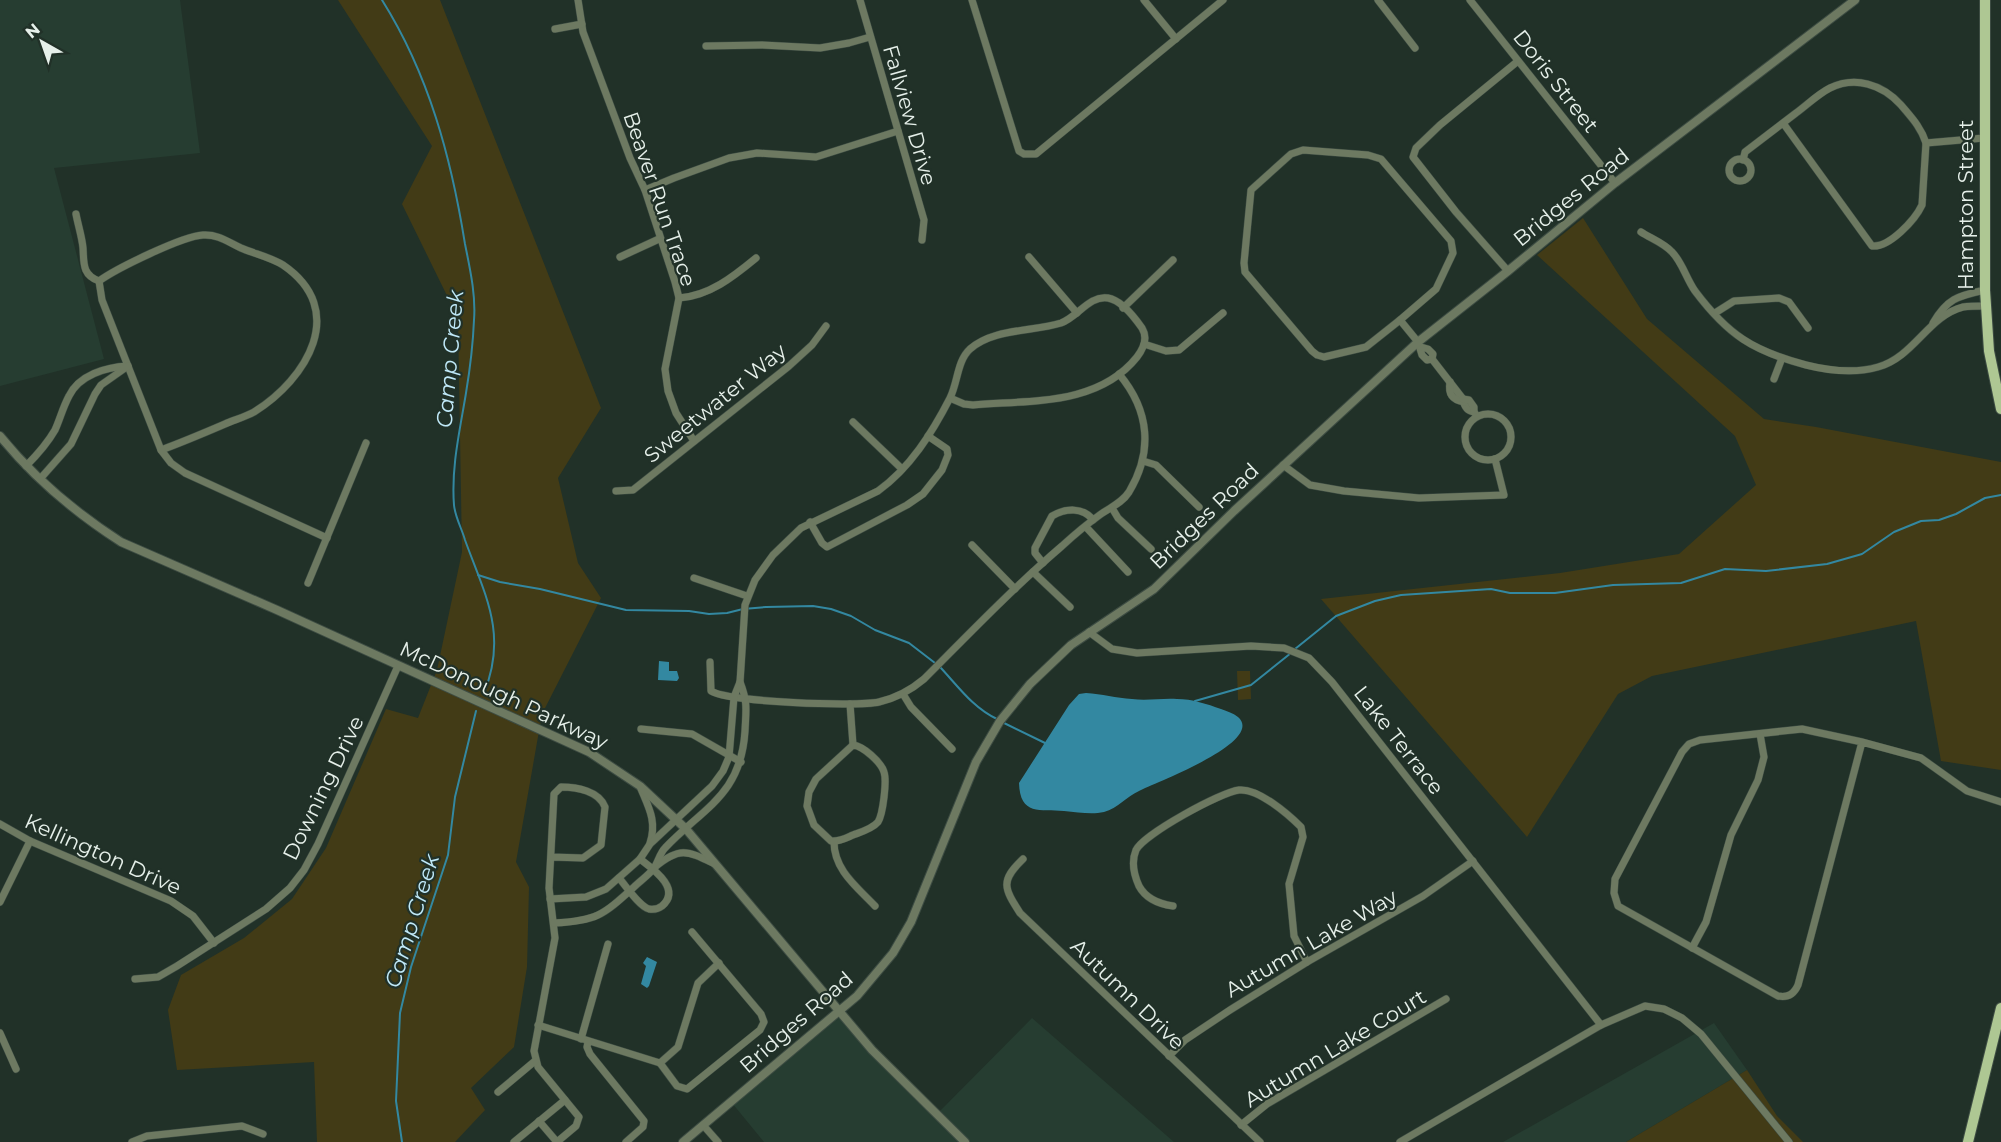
<svg xmlns="http://www.w3.org/2000/svg" width="2001" height="1142" viewBox="0 0 2001 1142" font-family="Montserrat,sans-serif">
<style>
.built{fill:#263d31}
.green{fill:#423b16}
.water{fill:#3388a1}
.lines{fill:none;stroke-linecap:round;stroke-linejoin:round}
.stream{stroke:#3388a1;stroke-width:2}
.minor-casing{stroke:#3d4c43;stroke-width:8}
.tertiary-casing{stroke:#3d4c43;stroke-width:10}
.primary-casing{stroke:#3d4c43;stroke-width:12}
.minor{stroke:#6d7961;stroke-width:7}
.tertiary{stroke:#6d7961;stroke-width:8}
.primary{stroke:#aec793;stroke-width:10}
.labels{text-anchor:middle;dominant-baseline:central;stroke-width:4.5;stroke-linejoin:round;paint-order:stroke}
.street-label{font-size:21px;fill:#e6f0ea;stroke:#213128}
.water-label{font-size:22px;font-style:italic;fill:#c0e9f8;stroke:#213128}
</style>
<rect width="100%" height="100%" fill="#213128"/>
<g class="built">
<polygon points="0,0 180,0 200,153 54,168 104,359 0,386"/>
<polygon points="838,1014 937,1114 1032,1018 1174,1142 764,1142 732,1103"/>
<polygon points="1714,1023 1747,1070 1626,1142 1503,1142"/>
</g>
<g class="green">
<polygon points="338,0 440,0 601,408 558,478 578,563 601,598 542,714 516,862 529,887 527,967 514,1047 471,1088 485,1110 455,1142 317,1142 314,1062 177,1070 168,1010 181,975 244,938 292,899 326,848 386,709 418,718 437,670 462,552 458,318 402,204 432,146"/>
<polygon points="1583,218 1647,319 1764,419 1816,427 2001,462 2001,770 1941,761 1916,621 1652,676 1618,694 1527,837 1321,599 1560,573 1679,554 1756,485 1735,436 1537,255"/>
<polygon points="1237,671 1250,671 1251,699 1238,700"/>
<polygon points="1747,1070 1777,1116 1803,1142 1626,1142"/>
</g>
<g class="water">
<polygon points="659,661 669,662 669,671 677,671 679,678 677,681 658,680"/>
<path d="M 1086,693 C 1102,694 1116,698 1132,699 C 1147,701 1162,698 1177,699 C 1192,699 1207,704 1221,709 C 1226,711 1233,713 1238,717 C 1266,742 1154,783 1139,791 C 1126,797 1118,808 1104,812 C 1091,815 1078,812 1064,811 C 1040,809 1020,816 1019,783 L 1069,705 L 1079,694 Z"/>
<polygon points="647,957 657,962 649,986 647,988 641,984 646,966 643,963"/>
</g>
<g class="lines">
<g class="stream">
<path d="M 382,0 C 429,75 451,157 465,244 C 470,269 476,295 474,320 C 473,344 470,369 466,393 C 460,430 451,467 454,505 C 455,517 462,529 465,540 C 485,595 508,634 484,693"/>
<polyline points="478,575 500,582 540,589 626,610 689,611 709,614 727,613 743,609 766,607 813,606 831,609 851,616 875,630 909,643 935,663"/>
<polyline points="1295,649 1336,616 1375,601 1401,595 1491,589 1510,593 1555,593 1613,585 1681,583 1725,569 1766,571 1827,564 1862,554 1894,532 1921,521 1939,520 1956,514 1985,498 2001,495"/>
<path d="M 940,667 C 957,685 973,708 997,719"/>
<polyline points="1195,701 1251,685 1291,653"/>
<polyline points="1002,722 1045,743"/>
<polyline points="402,1142 396,1101 400,1013 411,967 448,855 455,797 476,711"/>
</g>
<g class="minor-casing">
<g id="minor">
<polyline points="578,0 583,32 630,158 645,190 675,282 679,298 665,369 668,391 676,413 694,441"/>
<polyline points="860,0 924,220 922,240"/>
<polyline points="972,0 1019,151 1024,154 1036,154 1223,0"/>
<polyline points="1144,0 1176,39"/>
<polyline points="1378,0 1415,48"/>
<polyline points="1470,0 1615,183"/>
<polyline points="555,29 582,24"/>
<polyline points="706,46 762,45 820,48 849,43 870,37"/>
<polyline points="1926,143 1984,138"/>
<polygon points="1303,150 1368,155 1381,159 1451,241 1453,253 1436,289 1400,320 1366,347 1324,357 1317,355 1312,351 1245,272 1244,263 1251,190 1291,154"/>
<circle cx="1740" cy="170" r="11"/>
<path d="M 1743,160 L 1745,152 C 1762,139 1779,126 1796,113 C 1807,105 1818,94 1830,88 C 1855,76 1882,84 1901,105 C 1911,117 1921,127 1926,143 L 1922,205 C 1915,220 1889,248 1872,246 L 1783,123"/>
<polyline points="645,190 674,178 729,158 757,153 816,157 898,131"/>
<path d="M 76,214 C 78,225 82,237 83,248 C 84,263 82,275 99,281"/>
<path d="M 1641,232 C 1650,238 1664,243 1672,252 C 1682,262 1686,278 1695,291 C 1728,335 1753,351 1806,365 C 1830,371 1854,374 1878,367 C 1914,357 1928,316 1963,307 C 1970,306 1978,306 1986,306"/>
<polyline points="620,257 659,239"/>
<polyline points="1029,257 1077,313"/>
<polyline points="1508,271 1456,212 1413,157 1416,148 1440,125 1518,61"/>
<path d="M 99,281 C 117,268 183,236 203,235 C 218,234 228,242 241,248 C 255,254 270,257 283,265 C 349,310 307,379 254,412 C 245,417 234,420 225,424 C 204,433 183,442 161,450"/>
<polyline points="99,281 102,300 161,450 171,463 185,473 327,538"/>
<path d="M 679,298 C 709,296 733,277 756,258"/>
<polyline points="1123,308 1173,260"/>
<polyline points="1715,313 1734,301 1779,298 1789,302 1808,328"/>
<polyline points="1400,320 1418,342 1422,355 1427,360 1432,359"/>
<path d="M 1933,323 C 1947,299 1957,296 1985,290"/>
<polyline points="1144,344 1166,351 1179,350 1223,313"/>
<path d="M 1421,347 L 1428,349 L 1433,354 L 1432,359 L 1463,399 C 1464,406 1467,411 1474,412"/>
<polyline points="1774,379 1782,358"/>
<path d="M 1450,382 C 1448,394 1452,400 1464,402"/>
<polyline points="1463,399 1469,400 1474,407 1474,412 1477,416"/>
<circle cx="1488" cy="437" r="23"/>
<polyline points="853,422 902,469"/>
<polyline points="1143,461 1156,465 1199,507"/>
<polyline points="1283,465 1310,485 1344,491 1419,498 1504,495 1495,459"/>
<path d="M 26,466 C 37,455 47,444 55,430 C 60,419 63,407 69,396 C 79,375 106,367 128,366"/>
<polyline points="40,479 71,444 95,394 101,385 128,366"/>
<polyline points="616,491 633,490 789,366 812,345 826,326"/>
<polyline points="1112,508 1118,518 1151,549"/>
<polyline points="810,522 822,543 827,547 907,505 923,494 942,470 948,455 947,449 928,436"/>
<polyline points="1086,527 1128,572"/>
<polyline points="972,545 1015,589"/>
<path d="M 1043,563 L 1035,553 L 1035,548 L 1052,516 C 1066,508 1083,507 1093,520"/>
<polyline points="1033,572 1070,607"/>
<polyline points="694,578 747,596"/>
<polyline points="308,583 366,443"/>
<polyline points="1089,632 1112,649 1137,653 1251,646 1284,648 1309,658 1332,682 1601,1025"/>
<path d="M 710,662 L 711,691 C 728,702 857,707 879,702 C 896,698 911,690 924,679 C 969,634 1013,588 1062,546 C 1074,535 1087,524 1101,514 C 1111,507 1122,503 1129,492 C 1153,452 1150,411 1119,374"/>
<polyline points="903,694 911,707 952,749"/>
<polyline points="850,704 853,745"/>
<polyline points="641,729 692,734 741,762"/>
<path d="M 1862,742 L 1798,985 C 1794,994 1788,998 1778,996 L 1618,906 L 1614,893 L 1615,879 L 1682,752 L 1689,744 L 1700,740 L 1802,729 L 1862,742 L 1921,758 L 1967,791 L 2001,802"/>
<path d="M 853,745 C 863,746 881,762 884,772 C 887,781 883,814 878,822 C 872,829 861,832 853,835 C 846,838 839,842 831,841 L 814,825 L 807,806 L 809,792 L 816,779 Z"/>
<path d="M 641,789 C 649,808 657,822 650,843"/>
<polyline points="0,824 30,841 171,901 193,916 214,943"/>
<path d="M 834,842 C 834,870 857,887 875,906"/>
<path d="M 551,857 L 583,858 L 601,845 L 605,807 C 599,791 577,787 561,787 L 554,794 L 549,888 L 555,938 L 534,1051 L 538,1067 L 579,1117 L 576,1126 L 557,1142"/>
<path d="M 1023,859 C 1000,881 1004,888 1020,913 L 1260,1142"/>
<path d="M 655,867 C 680,846 688,851 715,864"/>
<path d="M 619,878 C 626,886 639,906 649,909 C 654,910 658,909 662,906 C 682,889 653,869 640,859"/>
<path d="M 550,899 L 586,897 L 606,889 L 640,859 L 650,844 L 712,786 L 723,771 L 729,757 L 734,697 L 740,682 L 745,605 L 755,580 L 773,555 L 801,528 L 878,491 C 910,468 932,433 950,398 L 964,404 L 973,405 C 1030,400 1098,406 1137,357 C 1144,348 1148,338 1142,328 C 1135,318 1121,300 1108,298 C 1089,295 1078,317 1061,323 C 1033,332 994,328 970,349 C 957,361 958,382 950,398"/>
<polyline points="0,902 30,841"/>
<path d="M 1173,906 C 1159,904 1146,899 1139,886 C 1134,875 1131,862 1136,850 C 1144,834 1221,792 1239,790 C 1258,788 1288,814 1301,827 L 1303,837 L 1289,884 L 1294,936 L 1307,962"/>
<path d="M 554,923 C 597,921 603,915 634,887 C 640,881 649,875 654,868 C 658,862 660,853 665,848 C 704,807 741,795 745,731 C 746,709 748,703 740,682"/>
<polyline points="1692,948 1706,922 1731,835 1758,780 1764,757 1760,734"/>
<polyline points="135,979 158,977 177,966 266,909 290,888 304,870 318,844 398,666"/>
<polyline points="538,1025 660,1063 678,1047 698,983 719,963"/>
<polyline points="0,1033 16,1069"/>
<polyline points="581,1039 608,944"/>
<polyline points="588,1042 587,1047 590,1054 644,1121 643,1127 626,1142"/>
<polyline points="1169,1056 1185,1040 1230,1010 1307,962 1423,896 1473,861"/>
<polyline points="660,1063 677,1086 687,1089 760,1030 764,1022 761,1014 692,932"/>
<polyline points="498,1092 535,1061"/>
<polyline points="539,1121 557,1142"/>
<polyline points="703,1125 718,1142"/>
<polyline points="1241,1125 1267,1104 1446,999"/>
<polyline points="132,1142 147,1136 242,1126 263,1134"/>
<polyline points="514,1142 565,1100"/>
<polyline points="1400,1142 1601,1025 1645,1006 1664,1009 1682,1018 1701,1034 1789,1142"/>
</g>
</g>
<g class="tertiary-casing">
<g id="tertiary">
<path d="M 0,436 C 34,478 76,513 121,542 L 277,610 L 589,752 L 640,786 L 686,829 L 872,1050 L 965,1142"/>
<polyline points="683,1142 857,996 893,953 911,922 976,762 1000,721 1030,684 1071,645 1154,589 1234,511 1418,342 1508,271 1615,183 1855,0"/>
</g>
</g>
<g class="primary-casing">
<g id="primary">
<polyline points="1985,0 1985,290 1989,351 2001,409"/>
<polyline points="1968,1142 2001,1008"/>
</g>
</g>
<use href="#minor" class="minor"/>
<use href="#tertiary" class="tertiary"/>
<use href="#primary" class="primary"/>
</g>
<g class="labels">
<g class="street-label">
<text transform="translate(1556 81) rotate(52)">Doris Street</text>
<text transform="translate(910 115) rotate(74)">Fallview Drive</text>
<text transform="translate(1571 197) rotate(-39)">Bridges Road</text>
<text transform="translate(660 199) rotate(71)">Beaver Run Trace</text>
<text transform="translate(1965 205) rotate(-90)">Hampton Street</text>
<text transform="translate(715 403) rotate(-39)">Sweetwater Way</text>
<text transform="translate(1204 516) rotate(-44)">Bridges Road</text>
<text transform="translate(504 695) rotate(25)">McDonough Parkway</text>
<text transform="translate(1399 740) rotate(52)">Lake Terrace</text>
<text transform="translate(323 788) rotate(-64)">Downing Drive</text>
<text transform="translate(103 854) rotate(24)">Kellington Drive</text>
<text transform="translate(1311 943) rotate(-30)">Autumn Lake Way</text>
<text transform="translate(1128 994) rotate(44)">Autumn Drive</text>
<text transform="translate(796 1022) rotate(-41)">Bridges Road</text>
<text transform="translate(1335 1048) rotate(-31)">Autumn Lake Court</text>
</g>
<g class="water-label">
<text transform="translate(450 359) rotate(-85)">Camp Creek</text>
<text transform="translate(412 921) rotate(-73)">Camp Creek</text>
</g>
</g>
<g transform="translate(42 42) rotate(320)" stroke="#213128" stroke-width="4.5" paint-order="stroke">
<path d="M0-4.5L10 22L0 15L-10 22Z" fill="#e6f0ea"/>
<text y="-9" font-size="16" font-weight="bold" text-anchor="middle" fill="#e6f0ea">N</text>
</g>
</svg>
